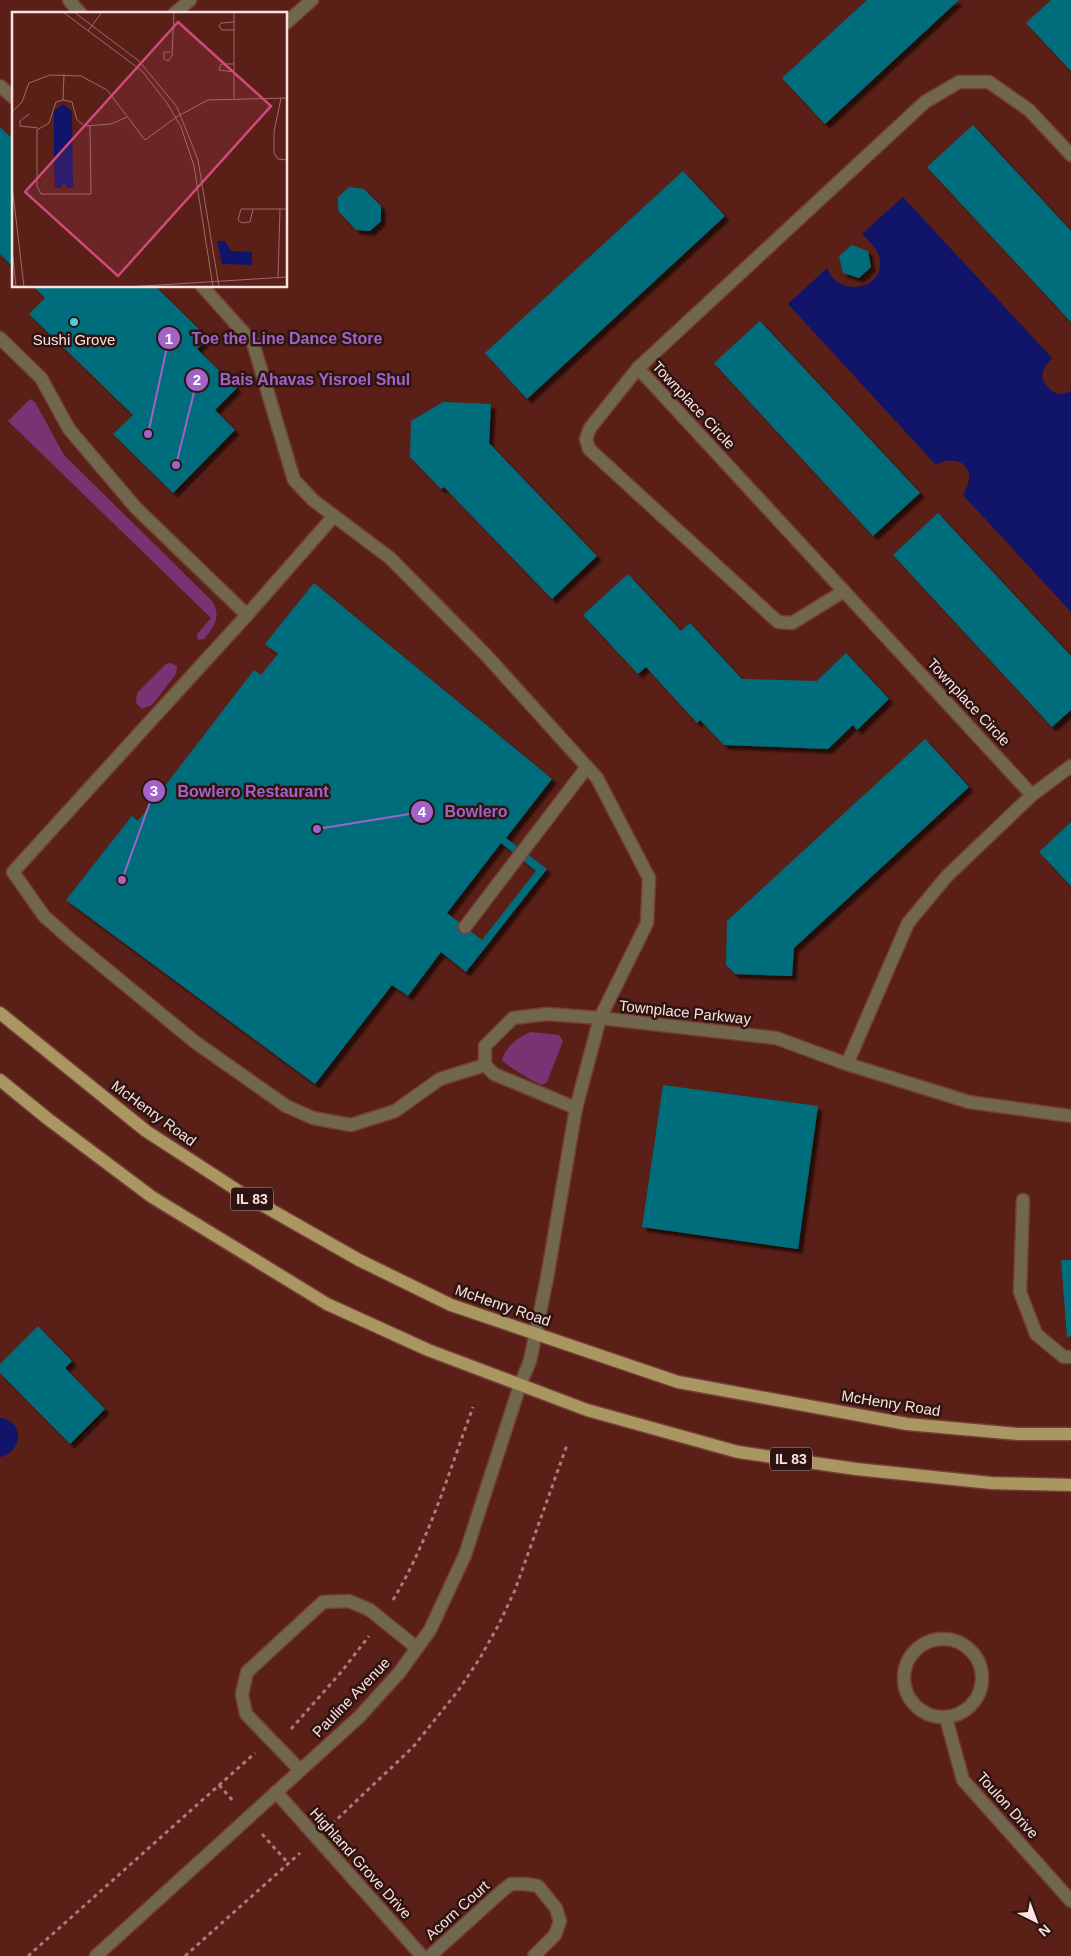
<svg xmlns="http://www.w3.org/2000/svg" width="1071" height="1956" viewBox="0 0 1071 1956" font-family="Helvetica,sans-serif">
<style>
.green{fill:#783373}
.water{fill:#111569}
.building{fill:#006d7b;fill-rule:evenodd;filter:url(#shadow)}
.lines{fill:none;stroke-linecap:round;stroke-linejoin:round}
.service-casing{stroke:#743e37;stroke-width:15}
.minor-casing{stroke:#743e37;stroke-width:15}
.tertiary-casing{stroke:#743e37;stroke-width:15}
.primary-casing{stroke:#743e37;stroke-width:15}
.path{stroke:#a87e78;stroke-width:3;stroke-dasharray:4 4;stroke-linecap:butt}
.service{stroke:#70674d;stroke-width:12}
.minor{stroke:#70674d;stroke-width:12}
.tertiary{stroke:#70674d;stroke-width:12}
.primary{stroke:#aa9661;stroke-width:12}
.poi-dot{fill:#54cade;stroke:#2e1410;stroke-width:2}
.labels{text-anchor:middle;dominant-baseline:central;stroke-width:5;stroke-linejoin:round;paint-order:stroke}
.shield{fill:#2e1410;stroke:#bda4a0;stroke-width:1}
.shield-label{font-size:14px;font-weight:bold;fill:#fae2de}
.poi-label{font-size:15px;fill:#fae2de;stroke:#2e1410}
.street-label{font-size:15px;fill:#fae2de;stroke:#2e1410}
.inset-road{fill:none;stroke:#9a6d67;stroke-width:1}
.view{fill:#d04a7c;fill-opacity:0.15;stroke:#d04a7c;stroke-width:2.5}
.inset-edge{fill:none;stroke:#fae2de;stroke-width:2.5}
.leader{fill:none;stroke:#a163c8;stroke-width:2}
.callout-dot{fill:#a163c8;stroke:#2e1410;stroke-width:2}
.mark-label{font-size:15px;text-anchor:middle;font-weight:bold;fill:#fff}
.callout-label{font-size:16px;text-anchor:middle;font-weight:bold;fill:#a163c8;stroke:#2e1410;stroke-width:5;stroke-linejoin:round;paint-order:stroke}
</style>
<defs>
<filter id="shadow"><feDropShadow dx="4.5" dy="4.5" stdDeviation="1" flood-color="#0009"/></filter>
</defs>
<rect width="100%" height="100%" fill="#5a1f17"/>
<g class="green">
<path d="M 30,399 L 35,402 L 64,455 L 212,601 C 222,617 214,627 204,639 L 198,640 L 197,634 L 211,618 L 8,421 Z"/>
<polygon points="171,663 177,666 176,674 152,705 142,709 136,703 137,693 166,664"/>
<path d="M 531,1032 L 559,1035 L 563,1041 L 547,1082 L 542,1085 C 537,1084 504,1064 502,1060 C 506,1046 518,1037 531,1032 Z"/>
</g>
<g class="water">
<path d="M 903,197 L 1052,358 L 1044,368 L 1042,377 C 1047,389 1057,399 1071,391 L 1071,612 L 963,495 C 966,489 970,482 969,475 C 966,458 947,458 936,465 L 788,304 L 827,268 C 829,272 832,278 836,281 C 854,294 883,285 880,260 C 879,250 869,241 862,234 Z"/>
<path d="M 0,1418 C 25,1420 23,1453 0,1457 Z"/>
</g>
<g class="building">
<polygon points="867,0 959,0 825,124 782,78"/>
<polygon points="1051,0 1071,0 1071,71 1026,23"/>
<polygon points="973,125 1071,231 1071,322 927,167"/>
<polygon points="0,127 14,140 14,268 0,254"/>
<polygon points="683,171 725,216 527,399 485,353"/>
<polygon points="349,187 364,189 381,206 381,221 370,231 356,230 338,211 338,197"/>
<polygon points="852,245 868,251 871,267 859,278 843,273 839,256"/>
<polygon points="33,286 155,286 208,338 197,349 237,388 215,410 235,430 173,493 113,434 133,415 29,314 45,298"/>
<polygon points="760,321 920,493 873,536 714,363"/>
<polygon points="443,402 491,404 489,443 597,556 552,599 444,487 441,489 410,457 411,421"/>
<polygon points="938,513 1071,656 1071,710 1052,727 893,555"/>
<polygon points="628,574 681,631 690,623 742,679 817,681 846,653 889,699 857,730 853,725 828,749 724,745 700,720 697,723 646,667 638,674 583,615"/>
<path d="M 314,583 L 552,779 L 506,838 L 547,869 L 466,972 L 441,952 L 408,996 L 392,985 L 315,1084 L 66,900 L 132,816 L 138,821 L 254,670 L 261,675 L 278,654 L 265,644 ZM 501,843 L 536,871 L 482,940 L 447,913 Z"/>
<polygon points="925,739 969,787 794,948 792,976 735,974 726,965 727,921"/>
<polygon points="1071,822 1071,886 1039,852"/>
<polygon points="663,1085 818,1106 798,1249 642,1227"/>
<polygon points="1061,1260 1071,1260 1071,1336 1067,1337"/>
<polygon points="38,1326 72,1361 65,1368 105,1409 70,1444 0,1373 0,1364"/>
</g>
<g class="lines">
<g class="service-casing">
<g id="service">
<polyline points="69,0 81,14"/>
<polyline points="174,14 190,0"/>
<polyline points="286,23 312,0"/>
<polyline points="0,86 14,98"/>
<polyline points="202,286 253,343 294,480 313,500 390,558 485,654 597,778 649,878 647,923 600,1018 547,1014 513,1018 485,1046 485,1065 494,1074 576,1108"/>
<polyline points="0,338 41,378 69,429 136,508 247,615"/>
<polyline points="638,368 590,428 586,439 589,449 778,622 792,623 844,591"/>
<polyline points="334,516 247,615 13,872 44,916 71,940 195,1042 286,1106 313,1118 351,1125 395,1111 440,1079 485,1065"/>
<polyline points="465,927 587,767"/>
<polyline points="1023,1200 1020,1292 1036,1334 1064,1357 1071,1357"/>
<polyline points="300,1770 246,1714 242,1694 247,1672 323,1602 349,1601 370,1610 417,1648"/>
</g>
</g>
<g class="minor-casing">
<g id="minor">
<polyline points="1032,795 638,368 925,102 959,82 989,82 1029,110 1071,155"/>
<polyline points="847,1064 908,923 947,876 1032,795 1071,766"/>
<polyline points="520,1385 530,1361 547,1278 576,1108 600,1018 776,1038 847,1064 969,1102 1071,1116"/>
<circle cx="943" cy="1678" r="39"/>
<polyline points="946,1718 963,1780 1071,1901"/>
<polyline points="430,1956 502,1891 511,1884 525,1884 538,1886 556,1908 560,1921 555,1935 534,1956"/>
</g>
</g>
<g class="tertiary-casing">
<g id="tertiary">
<polyline points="276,1792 422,1956"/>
<polyline points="96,1956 359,1717 399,1673 430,1630 465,1555 520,1385"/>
</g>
</g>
<g class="primary-casing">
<g id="primary">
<polyline points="0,1013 146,1131 243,1194 359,1260 451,1305 678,1382 907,1424 1018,1434 1071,1434"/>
<polyline points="0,1080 48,1119 152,1197 327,1304 428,1350 587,1410 738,1452 856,1469 991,1483 1071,1485"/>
</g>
</g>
<g class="path">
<path d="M 393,1600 C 429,1540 449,1472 473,1407"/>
<polyline points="291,1729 342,1671 369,1636"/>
<polyline points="219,1785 233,1801"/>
<polyline points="332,1824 413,1747 458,1691 480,1658 499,1624 515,1590 567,1445"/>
<polyline points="262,1834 288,1863"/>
<polyline points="28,1956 255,1753"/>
<polyline points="185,1956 300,1853"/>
</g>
<use href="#service" class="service"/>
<use href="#minor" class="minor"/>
<use href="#tertiary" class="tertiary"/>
<use href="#primary" class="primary"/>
</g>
<circle class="poi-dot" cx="74" cy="322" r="5"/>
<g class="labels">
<g class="shield">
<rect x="231" y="1187.5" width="42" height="23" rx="4"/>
<rect x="770" y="1447.5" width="42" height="23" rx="4"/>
</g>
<g class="shield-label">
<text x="252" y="1199">IL 83</text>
<text x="791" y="1459">IL 83</text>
</g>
<g class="poi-label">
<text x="74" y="339">Sushi Grove</text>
</g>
<g class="street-label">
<text transform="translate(694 405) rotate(47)">Townplace Circle</text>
<text transform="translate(969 702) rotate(47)">Townplace Circle</text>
<text transform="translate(685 1012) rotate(6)">Townplace Parkway</text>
<text transform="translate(154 1113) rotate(36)">McHenry Road</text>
<text transform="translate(503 1305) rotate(19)">McHenry Road</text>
<text transform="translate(891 1403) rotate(9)">McHenry Road</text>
<text transform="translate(351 1697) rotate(-46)">Pauline Avenue</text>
<text transform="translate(1008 1805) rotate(48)">Toulon Drive</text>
<text transform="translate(361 1863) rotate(48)">Highland Grove Drive</text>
<text transform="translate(457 1910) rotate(-42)">Acorn Court</text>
</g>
</g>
<g transform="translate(12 12)">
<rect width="275" height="275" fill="#5a1f17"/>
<path d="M 51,92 L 60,99 L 61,176 L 55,176 L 52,171 L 49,176 L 43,176 L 42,150 L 45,148 L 42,146 L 42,99 ZM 205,229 L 213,229 L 219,239 L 240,240 L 240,253 L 210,252 Z" fill="#111569"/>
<path class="inset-road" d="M 51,0 L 130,59 L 155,91 L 169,115 L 182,154 L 201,275M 62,0 L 127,49 L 165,95 L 186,148 L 207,275M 222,0 L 222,86M 222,18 L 210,18 L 207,14 L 209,11 L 222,10M 76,19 L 90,0M 158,40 L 152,40 L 152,47 L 156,49 L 160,44 L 162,0M 222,52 L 209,52 L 207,58 L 222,60M 269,86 L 262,120 L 262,141 L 266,147 L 275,148M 51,88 L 52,62M 0,100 L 10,90 L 17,71 L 38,63 L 69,64 L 95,78 L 133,128 L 166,104 L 196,88 L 275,86M 17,102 L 8,109 L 8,114 L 26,116M 78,114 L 79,182 L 29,182 L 25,174 L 25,118 L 37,111 L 44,90 L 51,88 L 60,90 L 65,108 L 73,114 L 99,112 L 115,105M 0,173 L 12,275M 241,197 L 238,210 L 230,211 L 226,208 L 229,197 L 275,197M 0,235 L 4,275M 266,265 L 268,197M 115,275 L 275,265"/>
<path class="view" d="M 166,10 L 259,94 L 106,264 L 13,180 Z"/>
<rect width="275" height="275" class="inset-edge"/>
</g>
<path class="leader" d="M148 434L169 338M176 465L197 380M122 880L154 791M317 829L422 812"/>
<g class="callout-dot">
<circle cx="148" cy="434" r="5"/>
<circle cx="176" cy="465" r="5"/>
<circle cx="122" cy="880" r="5"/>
<circle cx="317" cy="829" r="5"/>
<circle cx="169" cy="338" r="12"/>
<circle cx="197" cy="380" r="12"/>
<circle cx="154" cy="791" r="12"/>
<circle cx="422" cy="812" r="12"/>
</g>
<g class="mark-label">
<text x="169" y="344">1</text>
<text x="197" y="385">2</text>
<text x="154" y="796">3</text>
<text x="422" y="817">4</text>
</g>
<g class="callout-label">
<text x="287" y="344">Toe the Line Dance Store</text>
<text x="315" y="385">Bais Ahavas Yisroel Shul</text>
<text x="253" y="797">Bowlero Restaurant</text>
<text x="476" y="817">Bowlero</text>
</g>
<g transform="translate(1036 1921) rotate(138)" stroke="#2e1410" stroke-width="4" paint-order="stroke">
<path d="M0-4L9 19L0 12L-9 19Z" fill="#fae2de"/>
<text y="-8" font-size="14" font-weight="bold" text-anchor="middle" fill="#fae2de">N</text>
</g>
</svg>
